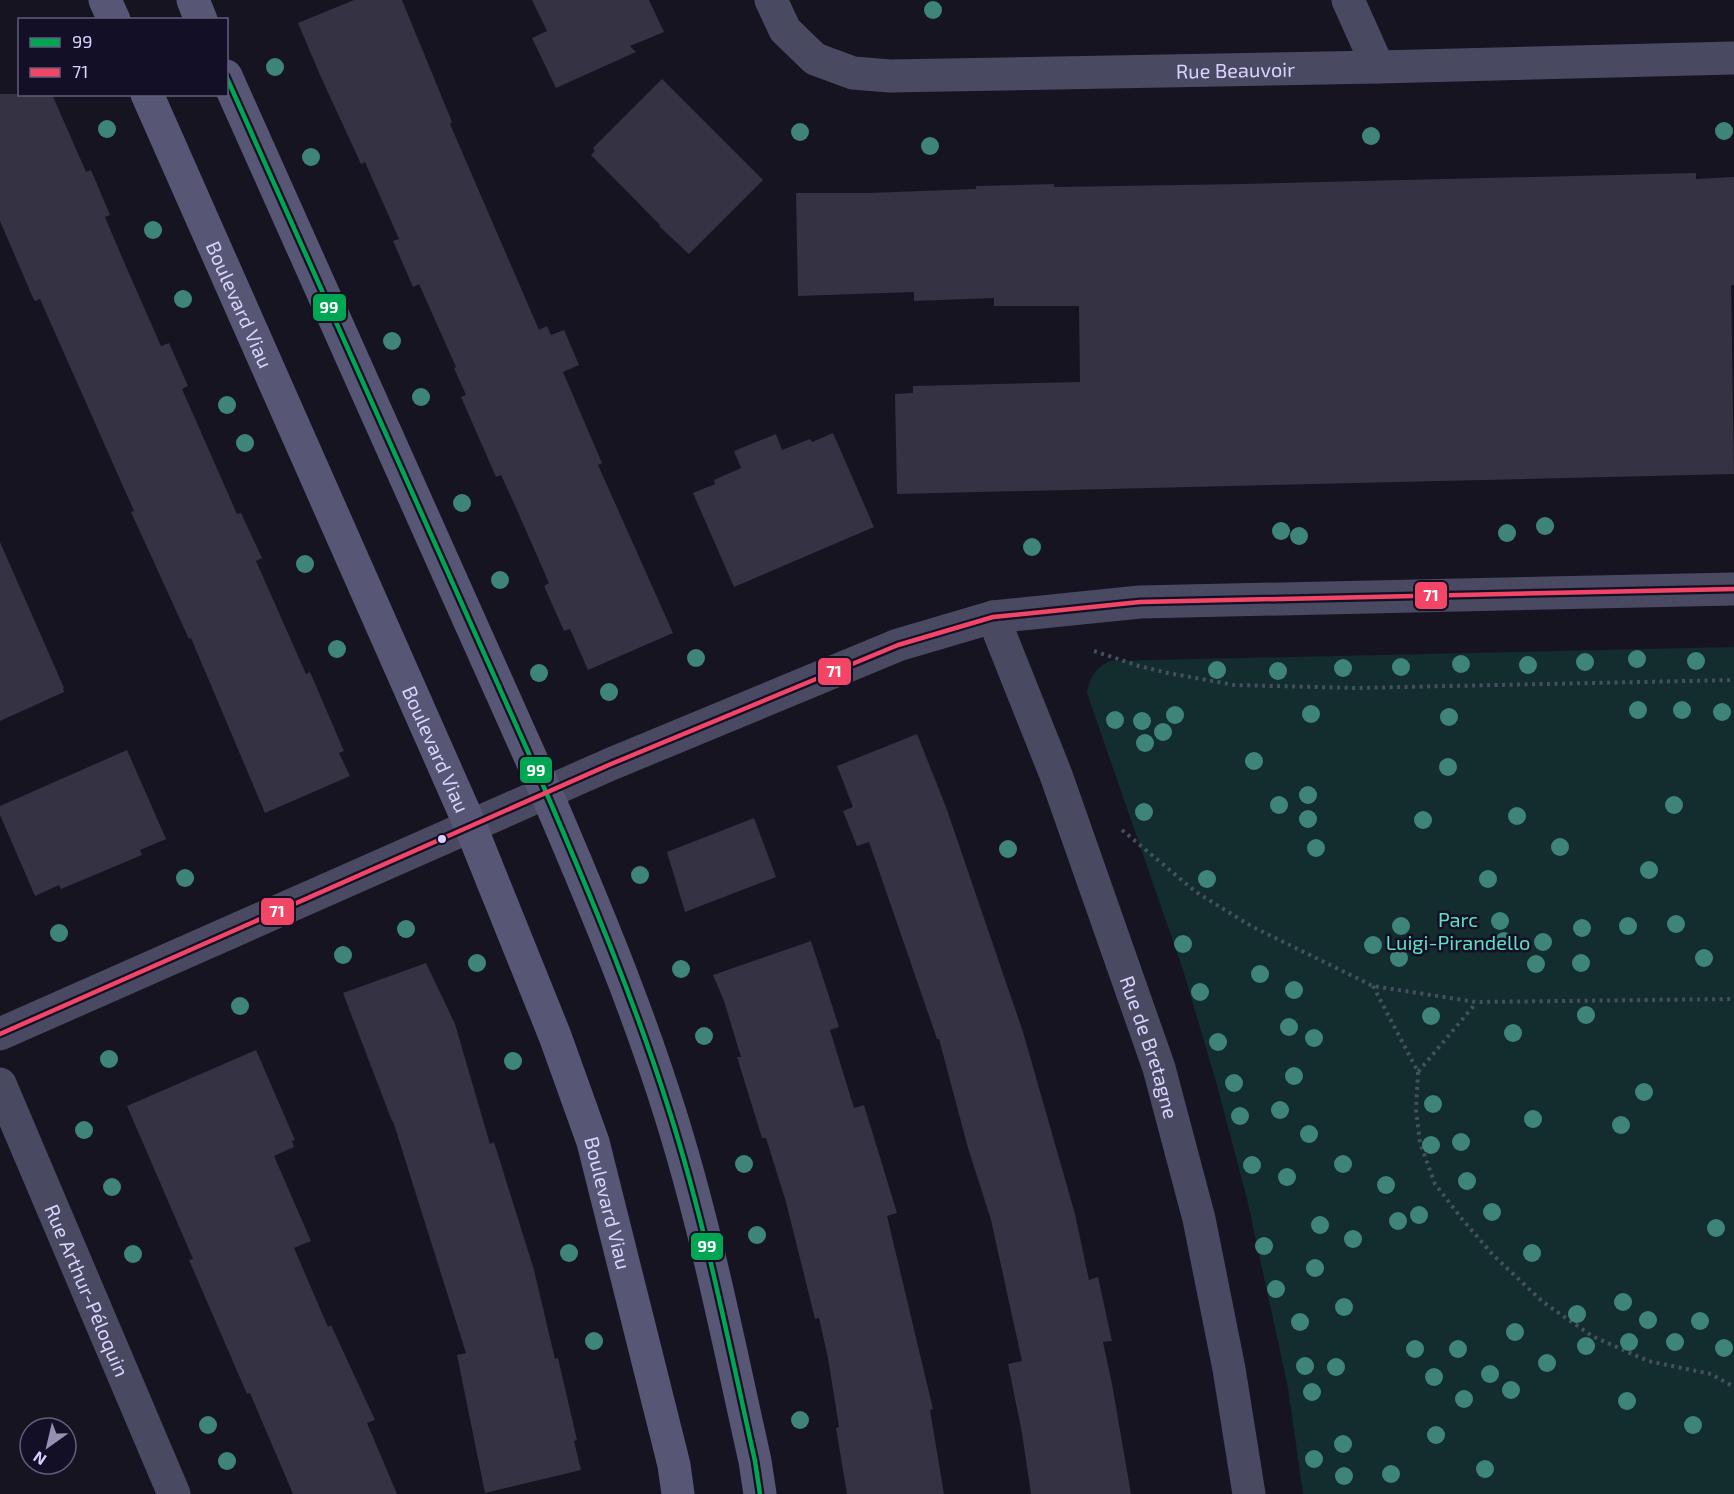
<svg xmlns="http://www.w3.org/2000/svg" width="1734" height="1494" viewBox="0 0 1734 1494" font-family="'Exo 2',sans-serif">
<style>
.green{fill:#132c2d}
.building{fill:#343243}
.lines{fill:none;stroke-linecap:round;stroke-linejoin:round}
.path{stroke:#44505f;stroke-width:4;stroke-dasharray:3 4.5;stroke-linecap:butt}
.minor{stroke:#4a4962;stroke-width:33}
.secondary{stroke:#575674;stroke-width:33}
.bus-1-casing{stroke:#130f26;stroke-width:9}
.bus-2-casing{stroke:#130f26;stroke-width:9}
.bus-1{stroke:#00a651;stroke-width:4.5}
.bus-2{stroke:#f34667;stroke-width:4.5}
.tree{fill:#3e8478}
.bus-dot{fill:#d9d4ff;stroke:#130f26;stroke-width:2}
.labels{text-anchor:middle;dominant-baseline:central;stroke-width:5;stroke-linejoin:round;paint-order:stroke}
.street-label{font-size:20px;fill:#d9d4ff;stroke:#130f26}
.park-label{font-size:20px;fill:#5fe0c0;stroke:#130f26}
.line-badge{stroke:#130f26;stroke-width:2}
.badge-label{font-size:16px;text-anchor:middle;font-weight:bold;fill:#fff}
</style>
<rect width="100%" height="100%" fill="#161421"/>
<path class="green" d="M 1734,647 L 1734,1494 L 1303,1494 L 1288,1388 L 1247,1199 L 1217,1085 L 1183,970 L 1087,693 C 1090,677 1095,668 1110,661 Z"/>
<g class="building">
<polygon points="354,0 402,0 452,122 450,124 539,330 547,326 551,335 564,330 579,365 563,372 602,463 598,465 673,633 588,670 570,629 564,631 544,586 549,583 513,501 501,475 496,477 461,397 466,395 454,368 456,367 419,284 413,287 393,241 399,239 365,162 361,164 320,75 298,23"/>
<polygon points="532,0 649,0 664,32 630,46 636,52 556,88 532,38 547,31"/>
<polygon points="662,79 763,180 689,254 659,226 660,225 591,155 595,151 593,148"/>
<polygon points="0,94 52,94 86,172 91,170 110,215 105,217 124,262 161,346 169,343 188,386 182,389 237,514 241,513 262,558 256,561 306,674 310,672 344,751 339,753 350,776 265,813 191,638 189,639 131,512 134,511 40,299 35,301 33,298 0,221"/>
<polygon points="1696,173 1696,179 1734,177 1734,285 1731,285 1734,474 897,494 895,394 913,393 913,386 1080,382 1079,306 994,306 994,298 914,301 914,292 798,296 796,193 868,193 976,189 976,186 1054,184 1054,187 1242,184"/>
<polygon points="833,433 874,527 734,587 693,493 715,484 714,480 741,468 734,451 776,434 782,450 810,439 812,442"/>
<polygon points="0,542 64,688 63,689 64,692 0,721"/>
<polygon points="917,734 946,807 1023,1032 1075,1214 1089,1280 1098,1277 1112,1341 1103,1342 1112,1384 1131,1494 1031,1494 1022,1433 1008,1364 1022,1361 991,1220 968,1148 939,1039 937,1039 869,842 857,846 843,811 853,807 837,766"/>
<polygon points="127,750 166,839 140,850 142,855 61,889 59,885 35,896 0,815 0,806"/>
<polygon points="754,818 776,877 685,912 667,852"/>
<polygon points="811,941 839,1027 830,1030 854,1108 864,1105 897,1213 887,1216 933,1409 930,1410 944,1494 847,1494 836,1428 839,1427 828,1358 819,1318 815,1319 786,1202 766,1138 762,1138 737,1057 741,1057 724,1001 713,975"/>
<polygon points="426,963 455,1024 490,1144 494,1142 534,1270 555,1359 558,1358 577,1440 574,1441 581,1470 485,1493 457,1355 466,1353 393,1121 392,1121 343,993"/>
<polygon points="256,1050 295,1140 292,1141 294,1147 274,1156 311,1241 294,1248 328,1327 331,1325 375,1420 367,1423 397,1494 293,1494 250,1393 247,1394 189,1260 193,1259 127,1106"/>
</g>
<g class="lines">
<g class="path">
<polyline points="1094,651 1139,666 1168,673 1234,685 1356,688 1734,680"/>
<polyline points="1122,830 1196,892 1251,926 1373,986 1476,1002 1734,999"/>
<polyline points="1373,986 1418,1072 1476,1003"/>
<polyline points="1418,1072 1416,1110 1420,1143 1435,1184 1462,1219 1493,1255 1543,1302 1592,1336 1648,1361 1711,1374 1734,1387"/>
</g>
<g class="minor">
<path id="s1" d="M 771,0 L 785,30 L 815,59 L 853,73 L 890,76 L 1378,67 L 1734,58"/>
<polyline points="1348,0 1378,67"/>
<path id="s2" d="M 993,617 L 1056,775 L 1159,1068 L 1199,1219 L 1229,1369 L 1249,1494"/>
<polyline points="0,1034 611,764 898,645 993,617 1140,602 1734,589"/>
<path id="s3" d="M 0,1084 L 174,1494"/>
</g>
<g class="secondary">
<polyline points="105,0 114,20"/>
<polyline points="193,0 201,20"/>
<path d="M 226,76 L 546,792 C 591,897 636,1004 670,1113 C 706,1227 729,1345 755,1461 L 760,1494"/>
<path id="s4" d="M 147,94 L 470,825 L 555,1036 L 593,1142 L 674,1465 L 678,1494"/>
</g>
<g class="bus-1-casing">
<path id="bus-1" d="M 226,76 L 546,792 C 591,897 636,1004 670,1113 C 706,1227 729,1345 755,1461 L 760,1494"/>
</g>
<g class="bus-2-casing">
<polyline id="bus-2" points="0,1034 611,764 898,645 993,617 1140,602 1734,589"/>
</g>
<use href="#bus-1" class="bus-1"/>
<use href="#bus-2" class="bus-2"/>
</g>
<g class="tree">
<circle cx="933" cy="10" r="9"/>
<circle cx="275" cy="67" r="9"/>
<circle cx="107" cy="129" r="9"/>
<circle cx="1724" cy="131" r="9"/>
<circle cx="800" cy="132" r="9"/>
<circle cx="1371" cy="136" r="9"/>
<circle cx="930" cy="146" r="9"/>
<circle cx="311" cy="157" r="9"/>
<circle cx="153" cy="230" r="9"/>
<circle cx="183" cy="299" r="9"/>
<circle cx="392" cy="341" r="9"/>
<circle cx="421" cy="397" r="9"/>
<circle cx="227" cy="405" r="9"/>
<circle cx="245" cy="443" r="9"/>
<circle cx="462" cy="503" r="9"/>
<circle cx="1545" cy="526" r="9"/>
<circle cx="1281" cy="531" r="9"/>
<circle cx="1507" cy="533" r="9"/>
<circle cx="1299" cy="536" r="9"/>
<circle cx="1032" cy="547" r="9"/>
<circle cx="305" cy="564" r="9"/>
<circle cx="500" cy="580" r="9"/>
<circle cx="337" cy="649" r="9"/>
<circle cx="696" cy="658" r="9"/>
<circle cx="1637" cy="659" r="9"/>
<circle cx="1696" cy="661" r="9"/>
<circle cx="1585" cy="662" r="9"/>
<circle cx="1461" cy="664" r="9"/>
<circle cx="1528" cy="665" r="9"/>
<circle cx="1401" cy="667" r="9"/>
<circle cx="1343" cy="668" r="9"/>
<circle cx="1217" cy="670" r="9"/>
<circle cx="1278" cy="671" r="9"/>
<circle cx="539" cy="673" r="9"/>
<circle cx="609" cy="692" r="9"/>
<circle cx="1638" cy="710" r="9"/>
<circle cx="1682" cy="710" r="9"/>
<circle cx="1722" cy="712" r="9"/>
<circle cx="1311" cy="714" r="9"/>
<circle cx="1175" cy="715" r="9"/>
<circle cx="1449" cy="717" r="9"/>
<circle cx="1115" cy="720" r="9"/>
<circle cx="1142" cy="721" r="9"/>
<circle cx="1163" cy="732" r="9"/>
<circle cx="1145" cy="743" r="9"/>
<circle cx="1254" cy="761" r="9"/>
<circle cx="1448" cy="767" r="9"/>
<circle cx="1308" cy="795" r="9"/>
<circle cx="1279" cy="805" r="9"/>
<circle cx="1674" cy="805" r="9"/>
<circle cx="1144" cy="812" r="9"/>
<circle cx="1517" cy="816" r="9"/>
<circle cx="1308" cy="819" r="9"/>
<circle cx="1423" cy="820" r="9"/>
<circle cx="1560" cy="847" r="9"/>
<circle cx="1316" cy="848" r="9"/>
<circle cx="1008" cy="849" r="9"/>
<circle cx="1649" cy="870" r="9"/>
<circle cx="640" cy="875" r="9"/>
<circle cx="185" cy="878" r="9"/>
<circle cx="1207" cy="879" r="9"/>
<circle cx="1488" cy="879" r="9"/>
<circle cx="1500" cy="921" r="9"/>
<circle cx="1676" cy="924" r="9"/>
<circle cx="1401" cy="926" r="9"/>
<circle cx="1628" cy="926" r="9"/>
<circle cx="1582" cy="928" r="9"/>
<circle cx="406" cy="929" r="9"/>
<circle cx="59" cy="933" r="9"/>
<circle cx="1504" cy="941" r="9"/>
<circle cx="1543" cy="942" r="9"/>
<circle cx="1183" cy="944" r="9"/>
<circle cx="1373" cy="945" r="9"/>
<circle cx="343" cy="955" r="9"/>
<circle cx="1399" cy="958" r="9"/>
<circle cx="1704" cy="958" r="9"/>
<circle cx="477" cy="963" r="9"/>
<circle cx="1581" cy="963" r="9"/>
<circle cx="1536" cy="964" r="9"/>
<circle cx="681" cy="969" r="9"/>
<circle cx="1260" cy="974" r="9"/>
<circle cx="1294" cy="990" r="9"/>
<circle cx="1200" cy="992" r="9"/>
<circle cx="240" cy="1006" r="9"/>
<circle cx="1586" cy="1015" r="9"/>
<circle cx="1431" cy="1016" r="9"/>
<circle cx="1289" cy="1027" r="9"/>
<circle cx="1513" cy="1033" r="9"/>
<circle cx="704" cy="1036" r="9"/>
<circle cx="1314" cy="1038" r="9"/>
<circle cx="1218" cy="1042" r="9"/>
<circle cx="109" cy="1059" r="9"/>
<circle cx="513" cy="1061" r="9"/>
<circle cx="1294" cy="1076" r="9"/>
<circle cx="1234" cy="1083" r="9"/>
<circle cx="1644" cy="1092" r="9"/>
<circle cx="1433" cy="1104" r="9"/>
<circle cx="1280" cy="1110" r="9"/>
<circle cx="1240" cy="1116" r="9"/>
<circle cx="1533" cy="1119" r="9"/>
<circle cx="1621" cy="1125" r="9"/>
<circle cx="84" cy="1130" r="9"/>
<circle cx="1309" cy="1134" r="9"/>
<circle cx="1461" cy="1142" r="9"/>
<circle cx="1431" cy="1145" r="9"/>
<circle cx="744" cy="1164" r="9"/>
<circle cx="1343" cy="1164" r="9"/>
<circle cx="1252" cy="1165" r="9"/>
<circle cx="1287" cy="1177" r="9"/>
<circle cx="1467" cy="1181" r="9"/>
<circle cx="1386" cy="1185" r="9"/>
<circle cx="112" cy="1187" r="9"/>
<circle cx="1492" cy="1212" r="9"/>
<circle cx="1419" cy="1215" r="9"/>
<circle cx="1398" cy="1221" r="9"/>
<circle cx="1320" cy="1225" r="9"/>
<circle cx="1716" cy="1228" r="9"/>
<circle cx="757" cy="1235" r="9"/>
<circle cx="1353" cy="1239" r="9"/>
<circle cx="1264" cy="1246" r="9"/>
<circle cx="569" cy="1253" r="9"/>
<circle cx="1532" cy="1253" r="9"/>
<circle cx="133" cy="1254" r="9"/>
<circle cx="1315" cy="1268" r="9"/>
<circle cx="1276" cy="1289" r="9"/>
<circle cx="1623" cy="1302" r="9"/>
<circle cx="1344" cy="1307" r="9"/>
<circle cx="1577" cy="1314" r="9"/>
<circle cx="1648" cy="1320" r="9"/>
<circle cx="1700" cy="1321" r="9"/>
<circle cx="1300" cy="1322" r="9"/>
<circle cx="1515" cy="1332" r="9"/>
<circle cx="594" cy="1341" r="9"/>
<circle cx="1629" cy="1342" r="9"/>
<circle cx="1675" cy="1342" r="9"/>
<circle cx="1586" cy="1346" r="9"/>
<circle cx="1724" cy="1348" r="9"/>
<circle cx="1415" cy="1349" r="9"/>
<circle cx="1458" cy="1349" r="9"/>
<circle cx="1547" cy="1363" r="9"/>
<circle cx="1305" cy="1366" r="9"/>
<circle cx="1336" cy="1367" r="9"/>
<circle cx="1490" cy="1374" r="9"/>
<circle cx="1434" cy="1377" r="9"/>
<circle cx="1511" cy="1390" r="9"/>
<circle cx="1312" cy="1392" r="9"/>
<circle cx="1464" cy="1399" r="9"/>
<circle cx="1627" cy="1401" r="9"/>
<circle cx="800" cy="1420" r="9"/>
<circle cx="208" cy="1425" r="9"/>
<circle cx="1693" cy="1425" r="9"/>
<circle cx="1436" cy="1435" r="9"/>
<circle cx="1343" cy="1444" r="9"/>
<circle cx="1314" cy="1459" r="9"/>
<circle cx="227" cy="1461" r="9"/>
<circle cx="1485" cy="1469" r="9"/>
<circle cx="1391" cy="1474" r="9"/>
<circle cx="1344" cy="1476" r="9"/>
</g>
<circle class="bus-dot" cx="442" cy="839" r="5"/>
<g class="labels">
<g class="street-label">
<text stroke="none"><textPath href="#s1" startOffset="498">Rue Beauvoir</textPath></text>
<text stroke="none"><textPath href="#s4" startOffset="230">Boulevard Viau</textPath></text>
<text stroke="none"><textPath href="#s4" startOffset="716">Boulevard Viau</textPath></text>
<text stroke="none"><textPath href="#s2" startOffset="458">Rue de Bretagne</textPath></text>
<text stroke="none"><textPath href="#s4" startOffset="1202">Boulevard Viau</textPath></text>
<text stroke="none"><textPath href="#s3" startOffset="224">Rue Arthur-Péloquin</textPath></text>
</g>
<g class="park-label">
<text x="1458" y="919">Parc<tspan x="1458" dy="23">Luigi-Pirandello</tspan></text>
</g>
</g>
<g class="line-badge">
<rect x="312" y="293" width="35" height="29" rx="6" fill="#00a651"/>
<rect x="1414" y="581" width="34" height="29" rx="6" fill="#f34667"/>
<rect x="817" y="657" width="35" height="29" rx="6" fill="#f34667"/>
<rect x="519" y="756" width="34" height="28" rx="6" fill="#00a651"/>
<rect x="260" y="897" width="35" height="29" rx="6" fill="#f34667"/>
<rect x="690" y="1232" width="34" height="29" rx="6" fill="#00a651"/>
</g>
<g class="badge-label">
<text x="329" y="313">99</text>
<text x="1431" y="601">71</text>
<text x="834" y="677">71</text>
<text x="536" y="776">99</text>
<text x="277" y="917">71</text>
<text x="707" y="1252">99</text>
</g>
<rect x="18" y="18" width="210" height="78" fill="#130f26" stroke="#625e7d" stroke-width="1.5"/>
<rect x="30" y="38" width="30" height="9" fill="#00a651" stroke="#625e7d" stroke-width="1.5"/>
<text x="72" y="48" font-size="18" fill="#d9d4ff">99</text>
<rect x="30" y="68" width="30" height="9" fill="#f34667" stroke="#625e7d" stroke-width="1.5"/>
<text x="72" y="78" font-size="18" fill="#d9d4ff">71</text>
<g transform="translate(48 1446) rotate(214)"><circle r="28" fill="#130f26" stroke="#625e7d" stroke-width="1.5"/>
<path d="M0-4.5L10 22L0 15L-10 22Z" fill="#9591b1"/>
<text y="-9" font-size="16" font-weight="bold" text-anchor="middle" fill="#d9d4ff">N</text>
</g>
</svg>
